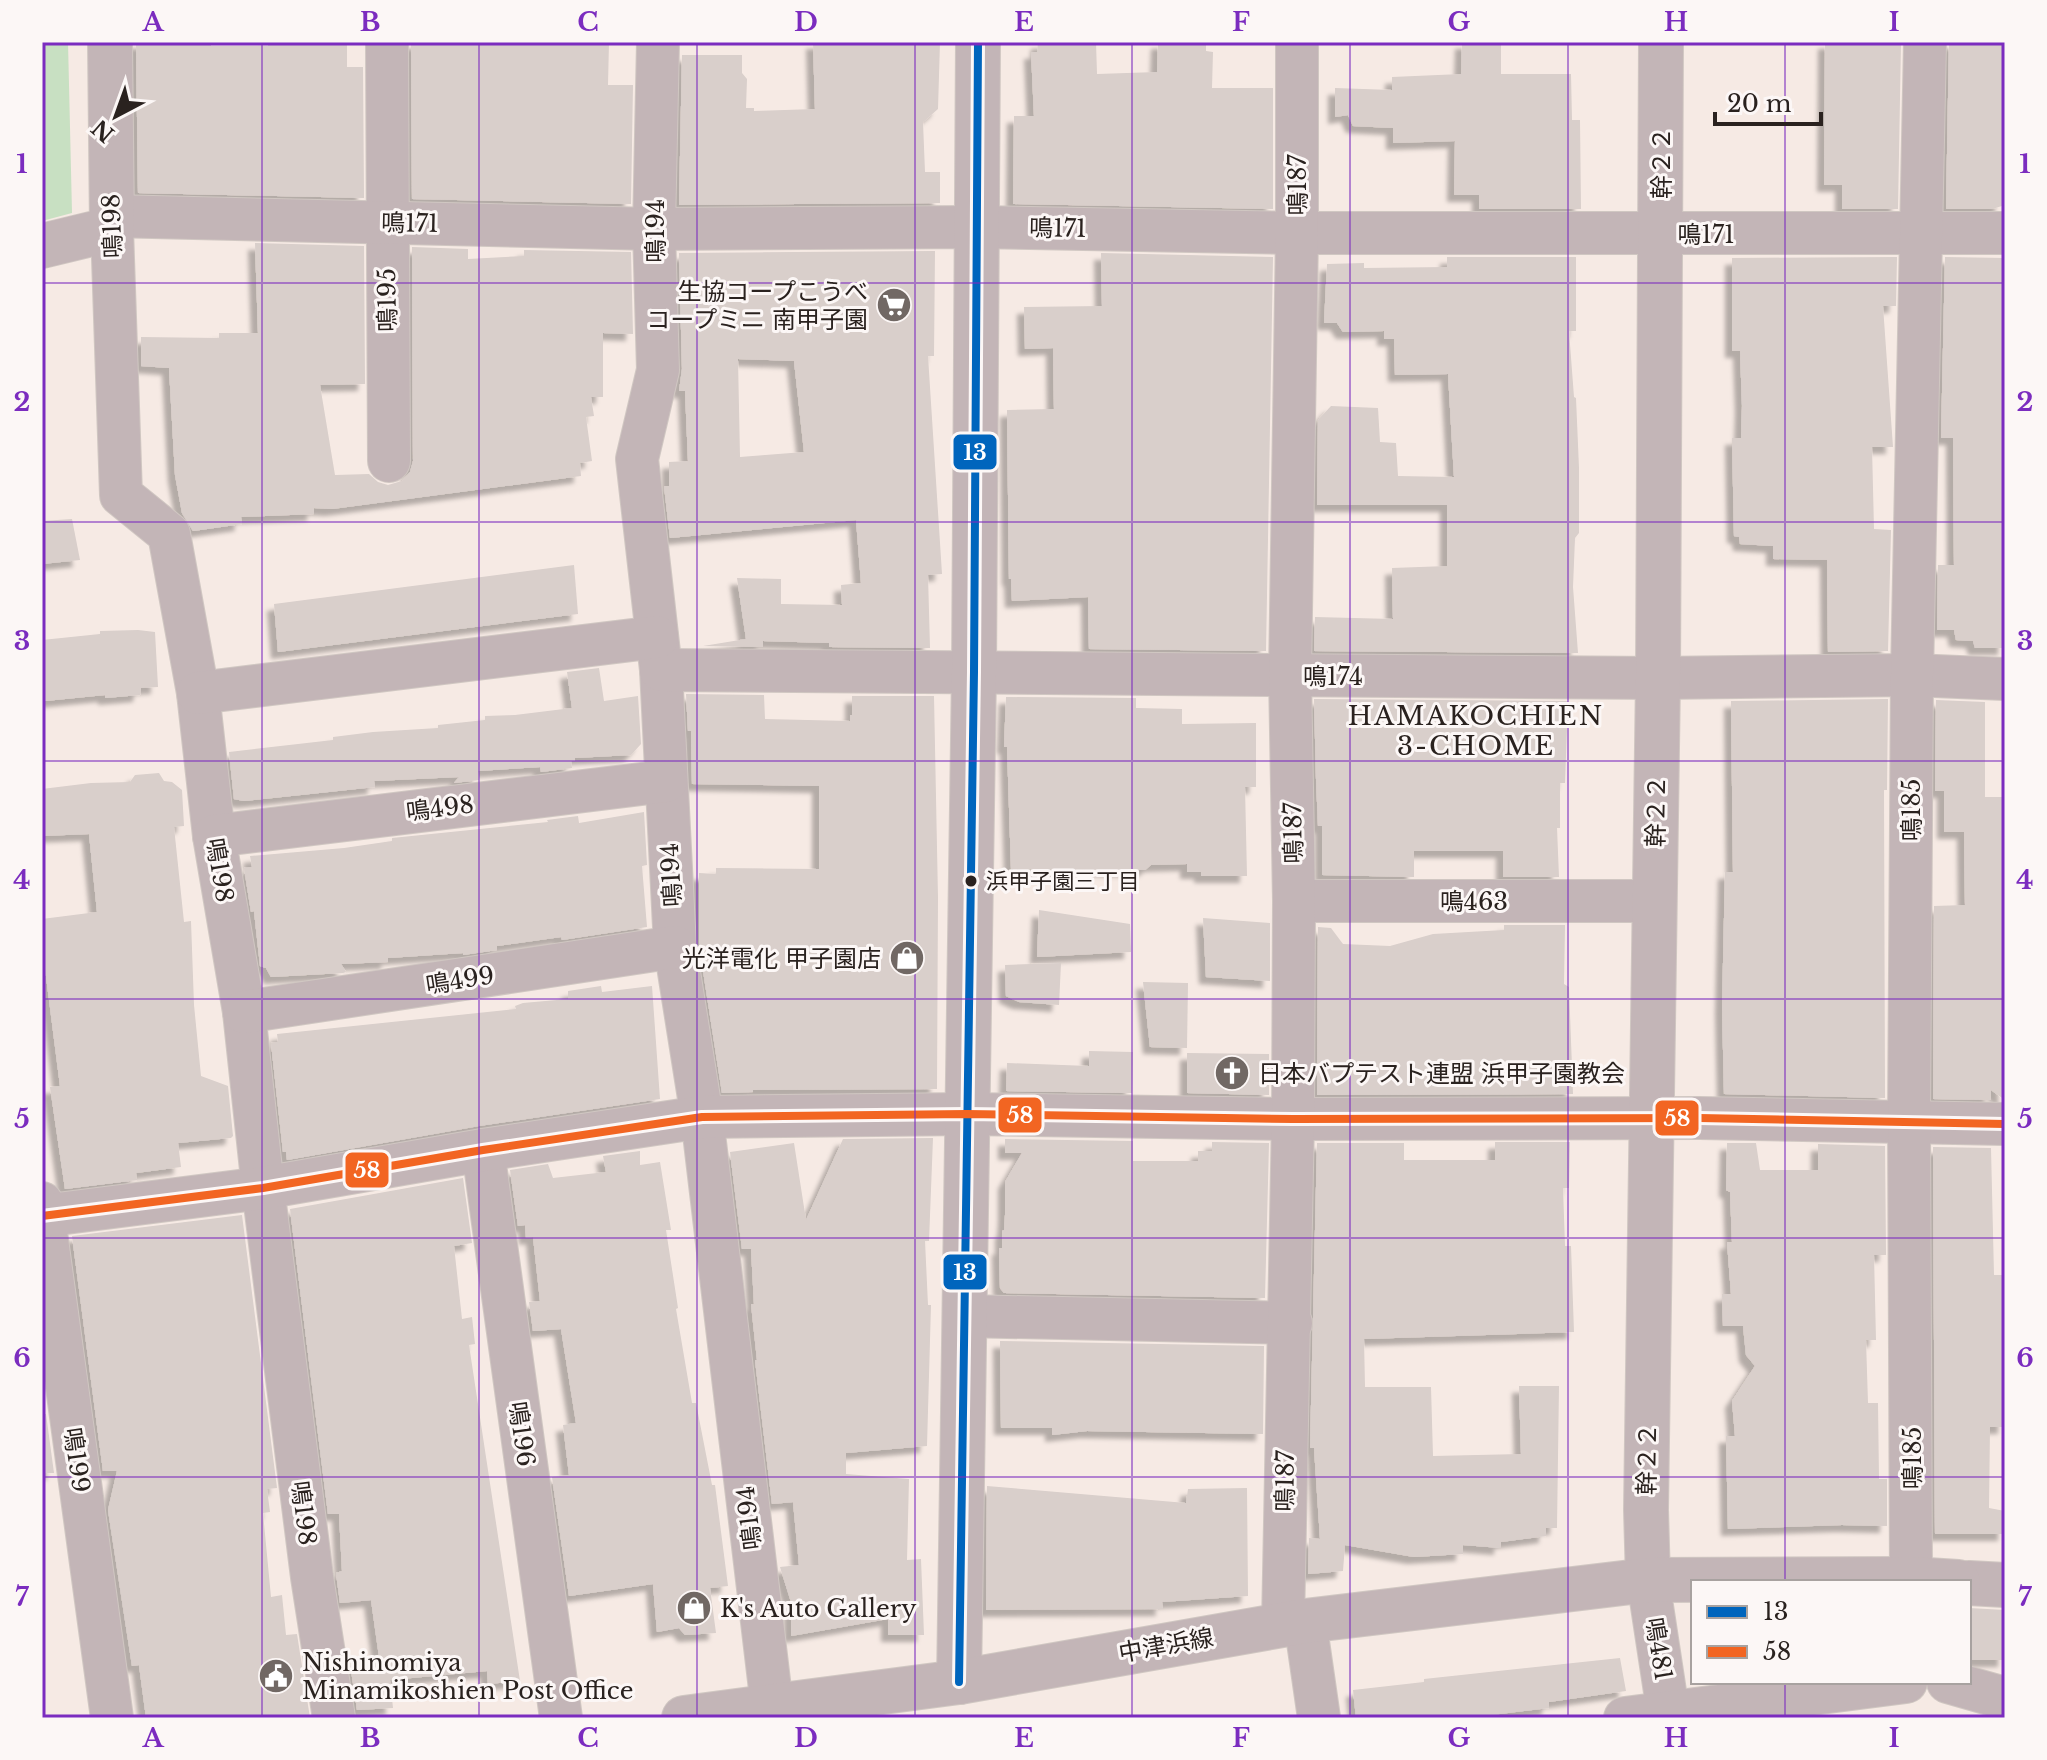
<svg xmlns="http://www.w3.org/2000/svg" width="2047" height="1760" viewBox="0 0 2047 1760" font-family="'Libre Baskerville','Noto Sans JP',serif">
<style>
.green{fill:#c8e0c2}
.building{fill:#d9cfcb;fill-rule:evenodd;filter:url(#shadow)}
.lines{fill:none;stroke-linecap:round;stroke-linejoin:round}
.minor-casing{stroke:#d0c7c2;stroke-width:44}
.tertiary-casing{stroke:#d0c7c2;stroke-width:46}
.minor{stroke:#c3b5b7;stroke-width:42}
.tertiary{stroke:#c3b5b7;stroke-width:44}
.bus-1-casing{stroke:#fcf7f6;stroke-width:14}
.bus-2-casing{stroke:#fcf7f6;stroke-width:14}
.bus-1{stroke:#0065bd;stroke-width:8}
.bus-2{stroke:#f26522;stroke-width:8}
.grid{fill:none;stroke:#7b2cbf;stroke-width:2;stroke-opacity:0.55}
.bus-dot{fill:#2a221f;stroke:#fcf7f6;stroke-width:3}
.labels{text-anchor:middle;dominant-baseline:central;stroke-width:6;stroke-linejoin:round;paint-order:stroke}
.bus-label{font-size:22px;fill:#2a221f;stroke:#fcf7f6;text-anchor:start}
.street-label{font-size:24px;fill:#2a221f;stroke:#fcf7f6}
.poi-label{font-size:24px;fill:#2a221f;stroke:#fcf7f6;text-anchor:start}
.neighbourhood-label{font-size:26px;letter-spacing:2px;fill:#2a221f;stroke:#fcf7f6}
.line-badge{stroke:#fcf7f6;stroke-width:3}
.badge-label{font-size:22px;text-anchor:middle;font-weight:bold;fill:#fff}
.neatline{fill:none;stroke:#7b2cbf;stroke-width:3}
.grid-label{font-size:26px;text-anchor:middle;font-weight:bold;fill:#7b2cbf}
</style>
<defs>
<filter id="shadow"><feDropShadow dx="-7" dy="7" stdDeviation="2" flood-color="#0004"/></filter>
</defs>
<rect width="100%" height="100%" fill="#f6eae4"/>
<polygon class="green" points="42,42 68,42 72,213 42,221"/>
<g class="building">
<polygon points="136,42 211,42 211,46 268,46 268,42 347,42 347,67 363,67 364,198 138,193"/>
<polygon points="411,42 609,42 608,85 633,85 631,204 412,199"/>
<polygon points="813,42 940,42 938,109 923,122 925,172 940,172 940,203 679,205 682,55 742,55 742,73 747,79 746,108 754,108 754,111 815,109"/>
<polygon points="1038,42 1096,42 1097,74 1157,72 1158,42 1206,42 1206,51 1213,52 1212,88 1273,88 1273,209 1013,204 1014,116 1034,116 1031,52 1037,52"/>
<polygon points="1462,42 1501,42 1501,74 1571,74 1572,120 1580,120 1581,209 1479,209 1479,195 1454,195 1455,141 1393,143 1393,128 1353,126 1348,115 1335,117 1335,88 1392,90 1392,77 1461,74"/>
<polygon points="1825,42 1901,42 1898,209 1842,209 1842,185 1824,185"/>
<polygon points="1949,42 2005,42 2005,172 2002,176 2002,206 1992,209 1946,209"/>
<polygon points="255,243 364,246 365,384 320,385 335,475 369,474 378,482 388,485 402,481 410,472 413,461 412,247 468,249 468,259 524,256 524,250 631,252 633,334 603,333 603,397 591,397 594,416 586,417 592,461 580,463 581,476 332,509 314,508 314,514 241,517 242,524 193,531 182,513 175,475 169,368 141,366 141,337 219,338 219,333 258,333"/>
<path d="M 935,251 L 934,356 L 928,356 L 942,574 L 928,575 L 930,648 L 829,647 L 829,643 L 763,641 L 763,647 L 703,646 L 746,639 L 737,578 L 781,579 L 781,604 L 842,605 L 841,585 L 861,583 L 856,520 L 670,538 L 664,486 L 669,486 L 669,462 L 688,461 L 685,391 L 679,391 L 682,369 L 679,253 ZM 738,359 L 794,361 L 804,452 L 740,457 Z"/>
<polygon points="1101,253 1273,257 1266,651 1089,649 1088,597 1012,601 1011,579 1009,579 1007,410 1054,409 1053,348 1025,349 1024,307 1102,306"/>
<polygon points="1447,257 1576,257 1576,331 1569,331 1574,397 1576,398 1579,468 1579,533 1575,538 1573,587 1578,653 1314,651 1315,617 1393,619 1392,568 1447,566 1447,505 1317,505 1318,420 1331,406 1378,408 1380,442 1396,443 1398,476 1454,477 1448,374 1395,375 1394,339 1384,339 1384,331 1343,332 1337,323 1324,323 1327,264 1364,263 1364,268 1447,267"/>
<polygon points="1897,257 1896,306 1883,306 1893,447 1872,447 1874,529 1891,530 1888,651 1828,652 1827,560 1773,559 1773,546 1740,544 1739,537 1734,536 1732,438 1741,438 1742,406 1740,351 1732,351 1732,258"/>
<polygon points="1945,257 2005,258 2005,648 1975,648 1973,641 1956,640 1954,630 1937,630 1938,565 1954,565 1953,438 1941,438"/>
<polygon points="72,519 80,560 42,564 42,521"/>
<polygon points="574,565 578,614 278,652 274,604"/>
<polygon points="138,630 155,632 158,687 141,688 140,695 105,698 105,695 45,701 42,640 100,634 100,631"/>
<polygon points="599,668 604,701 638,696 641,744 631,755 575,758 575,761 571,761 572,768 541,772 540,767 478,771 479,780 454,783 459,777 374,781 375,787 244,801 234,799 229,752 333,740 333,737 373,732 438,728 438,725 485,720 485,716 515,715 572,708 567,672"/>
<polygon points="686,694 764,695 765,719 850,721 850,715 852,715 852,696 934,696 938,898 937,1089 753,1090 753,1092 722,1093 699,945 699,873 716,874 716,868 819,869 819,786 692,784 691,731 688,731"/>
<polygon points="1006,697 1136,698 1136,708 1182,709 1182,724 1256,723 1256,787 1245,787 1247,876 1201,876 1201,872 1187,872 1187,864 1151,865 1145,870 1011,869 1007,747 1004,747"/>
<polygon points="1314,699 1568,701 1565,783 1560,783 1560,828 1557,828 1559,877 1503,877 1503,851 1414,851 1414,877 1322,875 1322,826 1318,826 1316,779"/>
<polygon points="1888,699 1887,790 1884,790 1885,1098 1724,1094 1722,1007 1725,872 1733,872 1731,701"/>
<polygon points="1936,700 1985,702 1985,797 2005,797 2005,1100 1991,1090 1991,1100 1933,1099 1934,906 1965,905 1964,832 1944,832 1944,791 1935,791"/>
<polygon points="159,773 164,781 172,782 182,790 184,826 174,827 184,922 191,921 194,1005 201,1076 228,1086 233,1136 231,1138 178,1143 181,1167 136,1173 137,1180 65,1189 50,1087 60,1086 42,945 42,919 97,912 89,834 42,836 42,789 91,783 130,782 135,775"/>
<polygon points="644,812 647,865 642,866 647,927 562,940 561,937 497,946 497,950 463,955 463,953 388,958 388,962 341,964 346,972 343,973 271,977 266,968 260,966 254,911 251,912 244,868 252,867 250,856 344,848 392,841 392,838 548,822 547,820 578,816 579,823"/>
<polygon points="1039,910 1130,924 1131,952 1037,957"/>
<polygon points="1203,918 1270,923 1270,981 1206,977"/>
<polygon points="1504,925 1565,925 1564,984 1569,987 1573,1094 1317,1095 1318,927 1331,928 1343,944 1390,946 1433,934 1504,930"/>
<polygon points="1061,963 1059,1005 1019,1002 1006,996 1005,965"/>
<polygon points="1143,982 1188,983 1187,1048 1150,1047"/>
<polygon points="601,986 602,992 652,986 660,1099 479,1126 287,1160 286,1152 283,1152 271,1043 278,1042 277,1034 516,1009 515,1006 523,1003 568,999 568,991"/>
<polygon points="1089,1051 1133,1052 1132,1093 1006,1091 1007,1063 1089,1066"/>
<polygon points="1187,1053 1269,1054 1269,1095 1187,1093"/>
<polygon points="933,1138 929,1241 925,1241 928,1305 931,1305 927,1446 846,1453 846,1474 909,1479 907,1560 921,1559 924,1635 888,1635 888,1619 791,1636 791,1602 780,1567 799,1565 793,1502 772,1504 755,1360 757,1360 751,1304 754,1304 751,1249 742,1249 730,1152 794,1143 806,1220 843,1139"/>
<polygon points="1005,1139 1133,1141 1133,1161 1198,1161 1198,1151 1212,1151 1212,1142 1269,1143 1265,1298 1004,1293 1000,1288 999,1248 1002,1248 1002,1231 1004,1230 1005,1215 1005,1182 1022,1153 1005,1153"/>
<polygon points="1495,1142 1570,1142 1569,1188 1563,1188 1565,1246 1571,1246 1574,1332 1364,1339 1365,1387 1431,1387 1433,1456 1521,1454 1519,1386 1559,1386 1557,1528 1546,1528 1546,1536 1501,1542 1501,1548 1463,1545 1463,1554 1414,1557 1345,1545 1343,1571 1308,1574 1309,1538 1320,1539 1314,1448 1310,1448 1317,1143 1404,1143 1404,1160 1495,1160"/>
<polygon points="1727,1143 1756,1143 1760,1170 1818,1170 1818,1144 1885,1146 1886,1255 1874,1255 1876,1340 1866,1340 1868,1403 1878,1403 1879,1479 1887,1479 1887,1526 1842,1525 1728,1529 1726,1436 1735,1436 1732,1401 1755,1366 1746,1355 1743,1326 1723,1326 1722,1294 1731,1294 1727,1242 1732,1242 1730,1192 1726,1190"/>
<polygon points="1933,1147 1991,1148 1994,1275 2005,1275 2005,1427 1990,1427 1989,1508 2005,1511 2005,1534 1935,1534"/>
<polygon points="640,1151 640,1165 660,1162 671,1230 666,1230 678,1308 676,1309 692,1403 696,1403 712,1485 715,1485 728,1586 710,1588 716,1633 685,1635 679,1628 657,1632 653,1584 569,1596 552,1477 569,1475 563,1425 576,1423 561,1329 533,1331 529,1302 540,1301 533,1237 526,1238 525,1225 518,1226 510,1170 548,1164 553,1178 606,1172 603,1156"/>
<polygon points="463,1178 472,1243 454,1246 462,1319 472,1317 475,1344 469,1345 520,1681 488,1684 487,1671 390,1680 393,1708 357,1710 349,1657 379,1657 371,1600 340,1603 336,1573 342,1571 339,1514 328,1514 290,1209"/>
<polygon points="242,1215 277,1488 267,1489 270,1512 263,1513 271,1597 282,1595 286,1635 297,1634 310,1718 146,1718 139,1665 132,1666 108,1510 117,1471 103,1471 72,1236"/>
<polygon points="1000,1341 1264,1346 1263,1434 1087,1431 1052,1435 1052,1428 1001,1428"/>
<polygon points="42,1414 46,1414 54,1473 42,1473"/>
<polygon points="987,1486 1186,1503 1188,1489 1247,1488 1248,1596 1162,1602 1163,1609 986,1610"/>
<polygon points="1969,1608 2005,1610 2005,1660 1969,1660"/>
<polygon points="1620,1658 1626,1691 1549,1702 1549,1708 1467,1718 1356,1718 1353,1690 1424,1682 1424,1679"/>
</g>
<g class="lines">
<g class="minor-casing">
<g id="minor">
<polyline points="387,42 389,461"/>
<polyline points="658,42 654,229 658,370 637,459 661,670 675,947 702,1117 772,1706"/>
<polyline points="111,216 654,229 977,227 1297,233 2005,233"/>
<polyline points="112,229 121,495 169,534 198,693 214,836 244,1012 263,1188 312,1577 334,1718"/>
<polyline points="661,670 1658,678 1912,675 2005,679"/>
<polyline points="198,693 657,637"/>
<polyline points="214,836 666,781"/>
<polyline points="1294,901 1654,901"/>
<polyline points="244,1012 675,947"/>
<polyline points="483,1150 561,1718"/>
<polyline points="42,1203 112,1718"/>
<polyline points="42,1216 263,1188 483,1150 702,1117 967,1114 1293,1119 1699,1118 2005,1124"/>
<polyline points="964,1316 1291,1323"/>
<polyline points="1911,1579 1909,1121 1912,675 1925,42"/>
<polyline points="1648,1580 1669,1718"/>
<polyline points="1305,1621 1319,1718"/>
<polyline points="1283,1624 1293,1119 1294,901 1290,675 1297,233 1297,42"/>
<polyline points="1948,1682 1997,1696 2005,1703"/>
<polyline points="1625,1718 1906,1682"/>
</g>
</g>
<g class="tertiary-casing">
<g id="tertiary">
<polyline points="42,246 112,229 110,42"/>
<polyline points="1648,1580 1646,1510 1658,678 1661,42"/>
<polyline points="1969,1583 2005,1585"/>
<polyline points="959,1682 974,672 978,42"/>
<polyline points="684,1718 959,1682 1305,1621 1648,1580 1911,1579 1958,1582"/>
</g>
</g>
<use href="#minor" class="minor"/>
<use href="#tertiary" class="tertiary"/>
<g class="bus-1-casing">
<polyline id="bus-1" points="959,1682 974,672 978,42"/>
</g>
<g class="bus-2-casing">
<polyline id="bus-2" points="42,1216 263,1188 483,1150 702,1117 967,1114 1293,1119 1699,1118 2005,1124"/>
</g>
<use href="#bus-1" class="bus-1"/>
<use href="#bus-2" class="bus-2"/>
</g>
<path class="grid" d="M 262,42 L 262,1718M 479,42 L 479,1718M 697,42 L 697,1718M 915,42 L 915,1718M 1132,42 L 1132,1718M 1350,42 L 1350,1718M 1568,42 L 1568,1718M 1785,42 L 1785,1582M 42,283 L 2005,283M 42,522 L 2005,522M 42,761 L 2005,761M 42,999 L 2005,999M 42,1238 L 2005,1238M 42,1477 L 2005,1477M 1785,1682 L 1785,1718"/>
<defs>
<g id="supermarket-disc" transform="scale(1.8)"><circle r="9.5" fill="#716864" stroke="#fcf7f6"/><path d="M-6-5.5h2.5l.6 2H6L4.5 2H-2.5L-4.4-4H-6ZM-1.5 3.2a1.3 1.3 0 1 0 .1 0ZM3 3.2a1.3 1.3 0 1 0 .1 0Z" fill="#fff"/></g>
<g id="shop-disc" transform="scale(1.8)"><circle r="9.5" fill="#716864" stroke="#fcf7f6"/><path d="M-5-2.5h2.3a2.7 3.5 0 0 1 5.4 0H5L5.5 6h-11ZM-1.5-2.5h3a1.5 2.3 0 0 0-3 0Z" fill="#fff"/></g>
<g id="church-disc" transform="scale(1.8)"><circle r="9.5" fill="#716864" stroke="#fcf7f6"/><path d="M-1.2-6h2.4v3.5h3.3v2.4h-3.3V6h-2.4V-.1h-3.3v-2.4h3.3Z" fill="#fff"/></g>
<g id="civic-disc" transform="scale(1.8)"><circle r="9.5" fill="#716864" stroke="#fcf7f6"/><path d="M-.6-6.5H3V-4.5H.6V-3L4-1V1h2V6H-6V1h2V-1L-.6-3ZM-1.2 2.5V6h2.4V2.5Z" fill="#fff"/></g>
</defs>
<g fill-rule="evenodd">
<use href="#supermarket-disc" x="894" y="305"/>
<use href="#shop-disc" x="907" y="958"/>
<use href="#church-disc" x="1232" y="1073"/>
<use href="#shop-disc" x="694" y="1608"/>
<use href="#civic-disc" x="276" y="1676"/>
</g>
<circle class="bus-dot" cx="971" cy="881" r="7"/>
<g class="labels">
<g class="bus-label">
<text x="986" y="881">浜甲子園三丁目</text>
</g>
<g class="street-label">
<text transform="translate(1661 163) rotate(-90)">幹２２</text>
<text transform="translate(1297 185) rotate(-90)">鳴187</text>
<text transform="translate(410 223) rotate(1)">鳴171</text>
<text transform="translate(112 226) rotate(-92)">鳴198</text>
<text transform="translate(1058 228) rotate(1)">鳴171</text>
<text transform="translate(655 231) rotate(-90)">鳴194</text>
<text x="1706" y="234">鳴171</text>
<text transform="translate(387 300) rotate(-91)">鳴195</text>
<text x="1333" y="676">鳴174</text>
<text transform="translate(440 808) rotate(-7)">鳴498</text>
<text transform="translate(1911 810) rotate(-90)">鳴185</text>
<text transform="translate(1656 811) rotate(-89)">幹２２</text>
<text transform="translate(1293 833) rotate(-91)">鳴187</text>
<text transform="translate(220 870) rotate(81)">鳴198</text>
<text transform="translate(671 875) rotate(-93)">鳴194</text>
<text x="1474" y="901">鳴463</text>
<text transform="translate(460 980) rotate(-9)">鳴499</text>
<text transform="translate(522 1434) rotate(82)">鳴196</text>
<text transform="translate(1912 1458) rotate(-90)">鳴185</text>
<text transform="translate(1647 1459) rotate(-89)">幹２２</text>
<text transform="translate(77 1460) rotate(82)">鳴199</text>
<text transform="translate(1285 1481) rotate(-89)">鳴187</text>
<text transform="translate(304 1513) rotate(83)">鳴198</text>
<text transform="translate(749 1518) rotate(-97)">鳴194</text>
<text transform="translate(1166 1645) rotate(-10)">中津浜線</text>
<text transform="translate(1659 1649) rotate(81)">鳴481</text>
</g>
<g class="poi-label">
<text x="868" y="291" text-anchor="end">生協コープこうべ<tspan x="868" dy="28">コープミニ 南甲子園</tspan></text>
<text x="881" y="958" text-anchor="end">光洋電化 甲子園店</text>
<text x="1258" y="1073">日本バプテスト連盟 浜甲子園教会</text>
<text x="720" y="1608">K's Auto Gallery</text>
<text x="302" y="1662">Nishinomiya<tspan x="302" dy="28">Minamikoshien Post Office</tspan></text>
</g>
<g class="neighbourhood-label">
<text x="1476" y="716">HAMAKOCHIEN<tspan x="1476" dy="30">3-CHOME</tspan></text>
</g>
</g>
<g class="line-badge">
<rect x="952" y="433" width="46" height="38" rx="8" fill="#0065bd"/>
<rect x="997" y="1096" width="46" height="38" rx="8" fill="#f26522"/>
<rect x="1654" y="1099" width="46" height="38" rx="8" fill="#f26522"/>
<rect x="344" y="1151" width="46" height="38" rx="8" fill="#f26522"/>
<rect x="942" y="1253" width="46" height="38" rx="8" fill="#0065bd"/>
</g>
<g class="badge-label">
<text x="975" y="460">13</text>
<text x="1020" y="1123">58</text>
<text x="1677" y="1126">58</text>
<text x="367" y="1178">58</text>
<text x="965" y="1280">13</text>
</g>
<rect width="2047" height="1760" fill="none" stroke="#fcf7f6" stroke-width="88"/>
<rect x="1691" y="1580" width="280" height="104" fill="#fcf7f6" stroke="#a8a2a0" stroke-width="2"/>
<rect x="1707" y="1606" width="40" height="12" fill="#0065bd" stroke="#a8a2a0" stroke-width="2"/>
<text x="1763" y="1620" font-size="24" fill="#2a221f">13</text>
<rect x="1707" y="1646" width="40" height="12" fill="#f26522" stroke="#a8a2a0" stroke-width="2"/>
<text x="1763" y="1660" font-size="24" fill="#2a221f">58</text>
<g transform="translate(116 116) rotate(221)" stroke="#fcf7f6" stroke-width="6" paint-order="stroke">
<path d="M0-6L14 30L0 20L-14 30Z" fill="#2a221f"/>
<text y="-12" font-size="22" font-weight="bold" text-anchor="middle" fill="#2a221f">N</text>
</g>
<path d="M1715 112v12h106v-12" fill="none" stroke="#2a221f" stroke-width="4"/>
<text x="1727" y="112" font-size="24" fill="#2a221f" stroke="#fcf7f6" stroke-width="6" paint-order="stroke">20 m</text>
<rect x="44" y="44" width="1959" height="1672" class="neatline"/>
<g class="grid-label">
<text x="153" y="31">A</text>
<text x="370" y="31">B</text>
<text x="588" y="31">C</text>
<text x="806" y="31">D</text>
<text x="1024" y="31">E</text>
<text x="1241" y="31">F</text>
<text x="1459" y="31">G</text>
<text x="1676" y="31">H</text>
<text x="1894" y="31">I</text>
<text x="22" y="173">1</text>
<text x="2025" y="173">1</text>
<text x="22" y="411">2</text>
<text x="2025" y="411">2</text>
<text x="22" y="650">3</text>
<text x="2025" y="650">3</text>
<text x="22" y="889">4</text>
<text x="2025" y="889">4</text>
<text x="22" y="1128">5</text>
<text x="2025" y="1128">5</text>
<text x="22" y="1367">6</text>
<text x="2025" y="1367">6</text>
<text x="22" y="1606">7</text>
<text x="2025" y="1606">7</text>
<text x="153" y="1747">A</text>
<text x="370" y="1747">B</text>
<text x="588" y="1747">C</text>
<text x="806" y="1747">D</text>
<text x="1024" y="1747">E</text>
<text x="1241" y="1747">F</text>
<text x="1459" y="1747">G</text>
<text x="1676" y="1747">H</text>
<text x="1894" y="1747">I</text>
</g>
</svg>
